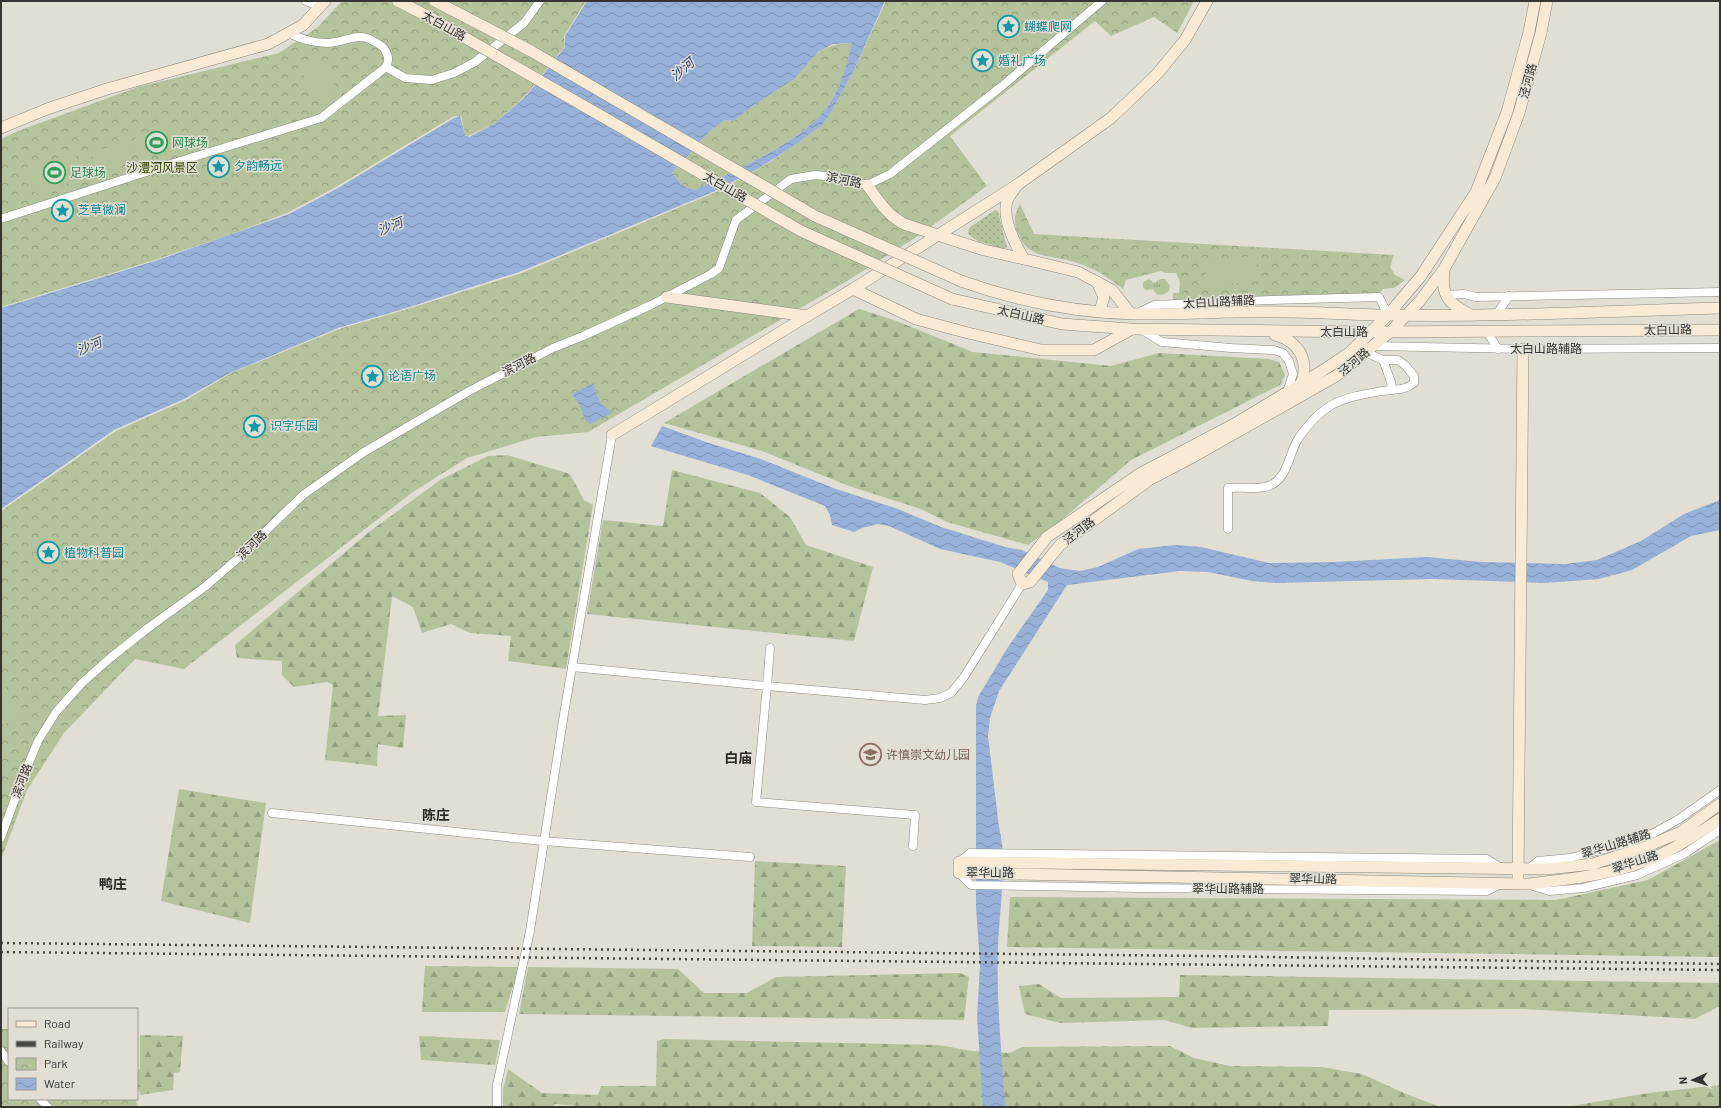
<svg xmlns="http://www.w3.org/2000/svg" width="1721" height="1108" font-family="Barlow,'Noto Sans SC',sans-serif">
  <defs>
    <pattern id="grass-tufts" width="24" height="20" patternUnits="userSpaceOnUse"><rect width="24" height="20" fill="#b5c39d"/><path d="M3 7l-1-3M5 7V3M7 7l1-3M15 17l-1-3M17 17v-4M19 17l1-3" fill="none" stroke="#949f81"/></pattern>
    <pattern id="forest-firs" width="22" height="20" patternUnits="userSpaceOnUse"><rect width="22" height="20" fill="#b5c39d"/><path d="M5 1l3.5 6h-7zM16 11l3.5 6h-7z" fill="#949f81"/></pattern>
    <pattern id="park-crowns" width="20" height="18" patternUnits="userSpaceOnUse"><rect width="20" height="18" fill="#b5c39d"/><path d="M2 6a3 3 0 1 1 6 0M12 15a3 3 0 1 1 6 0" fill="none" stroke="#949f81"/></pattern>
    <pattern id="garden-dots" width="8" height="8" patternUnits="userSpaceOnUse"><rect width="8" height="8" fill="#b5c39d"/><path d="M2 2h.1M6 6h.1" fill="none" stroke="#949f81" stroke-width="1.8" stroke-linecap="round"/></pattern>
    <pattern id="water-waves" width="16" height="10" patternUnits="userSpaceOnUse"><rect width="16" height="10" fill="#98b1d8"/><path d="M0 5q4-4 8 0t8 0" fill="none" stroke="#7d91b0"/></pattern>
  </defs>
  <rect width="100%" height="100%" fill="#e1ded4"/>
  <path fill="url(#grass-tufts)" d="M1149,279l5,4 6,-4h5l5,7 -1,5 -7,4 -6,-1 -3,-5 -7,1 -3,-3v-5z"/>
  <g fill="url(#forest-firs)">
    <path d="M859,309l35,11 79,32 138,14 48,-13 110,6 10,3 6,13 -5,10 -149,75 -67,58 -36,27 -81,-23 -26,-13 -72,-23 -87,-35 -98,-28z"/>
    <path d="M507,455l63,19 14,26 9,5 -27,164 -58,-8 3,-25 -41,-3 -19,-9 -29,9 -9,-26 -21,-11 -14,120 28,-1 -3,33 -25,-4 -1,22 -52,-6 8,-75 -6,-3 -33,5 -12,-12v-14l-45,-3 -2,-13 134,-113 71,-52 48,-24z"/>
    <path d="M672,470l88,23 30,24 16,28 67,22 -19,74 -267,-27 16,-94 60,6z"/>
    <path d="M179,789l87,14 -16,120 -89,-22z"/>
    <path d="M1720,840v117l-713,-10 3,-50 546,3 92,-20z"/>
    <path d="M755,861l91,5 -4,81 -90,-1z"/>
    <path d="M425,966l94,1 -14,45h-83z"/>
    <path d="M528,967l150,2 26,24h43l29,-16 184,-4 9,4 -5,43 -445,-6z"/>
    <path d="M1180,975l540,8v23l-25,13 -172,-10 -194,1 -1,16 -136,2 -28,-8 -104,3 -35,-9 -6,-28 20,-2 22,14 118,-1z"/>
    <path d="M140,1035l43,1 -3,36 -6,1 -1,17 -33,5 -1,-6 -2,-1v-18l3,-1z"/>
    <path d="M419,1036l81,4 -5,25 -74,-5z"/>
    <path d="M664,1039l274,6 35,6 37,2 12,-6 148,-1 24,12 36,8 92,1 40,7 42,19 36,14h-850l-35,-3 -4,3h-48v-17l5,-21 34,24 56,2 3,-9h55l1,-45z"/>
    <path d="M1720,1085v22h-155l84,-14z"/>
  </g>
  <g fill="url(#park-crowns)">
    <path d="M342,1h244l-22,35 1,10 -39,49 -32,29 -26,12 -3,-1 -4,-19h-7l-118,71 -49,26 -58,22 -71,24 -157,48v-168l17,-8 120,-44 141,-34 39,-26z"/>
    <path d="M886,1h308l-17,32 -23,-16 -43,19 -16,-15 -145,115 37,50 -69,50 -66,42 -264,154 -52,5 -69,21 -54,34 -229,177 -49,-10 -71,74 -37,57 -26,70v-349l115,-80 70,-31 45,-27 108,-44 62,-18 121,-38 192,-80 48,-26 36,-24 24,-18 10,-14 21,-39z"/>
    <path d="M853,43c-5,21 -11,41 -23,60 -23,37 -96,67 -135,87l-12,-4 -11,-13 38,-42 15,-11 9,1 76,-61c14,-14 24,-16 43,-17z"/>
    <path d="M1020,204l14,30 360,21 -4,12 5,8 10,5 -11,8 -11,1 -4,5 -206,8v-9h6l1,-11 -4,-9h-10l-5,-2 -35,9 -3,9c-14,-11 -29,-21 -46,-26 -23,-9 -49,-2 -59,-30 -5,-12 -4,-18 2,-29z"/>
    <path d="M1,1029h8v70h127l2,8h-137z"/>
  </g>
  <path fill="url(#garden-dots)" d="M995,210l3,1 9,36 -4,2 -25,-8 -10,-7 1,-6z"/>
  <g fill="#b5c39d">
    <path d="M318,60l19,30 -17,11 -19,-30z"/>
    <path d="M172,126l7,20 -39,13 -7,-20z"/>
    <path d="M126,142l6,19 -34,12 -7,-20z"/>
    <path d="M75,152l8,26 -47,16 -9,-27z"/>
    <path d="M1256,256l2,25 -51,5 -2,-26z"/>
    <path d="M5,684l14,34 -18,7v-40z"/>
  </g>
  <g fill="url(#water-waves)" fill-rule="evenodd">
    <path d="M587,1h298l-32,71 -21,39 -10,14 -24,18 -37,24 -48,25 -191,79 -122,39 -62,18 -108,45 -46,26 -70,31 -113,79v-201l157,-48 131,-46 49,-26 116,-70 6,-2 5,19 4,2 25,-13 33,-29 38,-48v-11zM852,43c-5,21 -10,41 -22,60 -23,37 -95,67 -135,87l-12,-4 -11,-13 38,-42 15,-11 9,1 20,-16 40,-26 24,-27 15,-8z"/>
    <path d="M594,383c3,16 5,22 19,29l-23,12 -4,-3 -7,-17 -7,-10z"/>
    <path d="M662,426l47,17 52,16 75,30 62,20 43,18 64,20 17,3 38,18 20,3 18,-4 40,-18 38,-4 25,2 68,16 65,-1 93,-5 55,5 83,2 32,-4 44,-19 43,-27 36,-14v30l-29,6 -59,34 -33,9 -54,4 -112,-4 -157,4 -24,-2 -44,-9 -28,-1 -113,14 -68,106 -9,27 -2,18 11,91c9,36 0,83 -1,121 -2,53 4,106 7,159h-22l-6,-90 3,-52 -4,-58v-201l2,-9 30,-50 40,-57v-8l-48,-20 -60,-13 -51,-23 -11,-2 -16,4 -8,4 -22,-7 -2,-10 -5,-9 -77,-31 -97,-29z"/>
  </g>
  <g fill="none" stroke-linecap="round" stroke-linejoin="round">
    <defs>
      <g id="street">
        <path d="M306,1l15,6"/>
        <path d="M386,67l19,11 27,2 22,-7 21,-11 49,-39 16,-22"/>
        <path d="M1,219l176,-57 144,-44 65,-51c3,-7 3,-10 -1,-17 -2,-4 -6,-6 -10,-8 -18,-12 -29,1 -48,1 -14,0 -25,-4 -39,-10"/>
        <path d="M1445,295l19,-1 12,3 244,-5"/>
        <path d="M1138,313l16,-8 117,-5 108,-3 9,18"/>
        <path d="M1496,315l13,-19"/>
        <path d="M1142,330l20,12 69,6 43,2 9,3 6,8 4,13 -6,18"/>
        <path d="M1487,332l11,17"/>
        <path d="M1373,346l150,3 197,-1"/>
        <path d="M1383,360l8,22 1,8"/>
        <path d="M1228,529v-41c12,-1 25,1 37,-1 23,-5 23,-32 33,-48 8,-12 19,-25 32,-33 15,-9 35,-12 52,-15 13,-2 22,0 32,-8v-7l-9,-11 -7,-5h-15l-18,-8"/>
        <path d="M770,648l-3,38 158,14 15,-2 11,-5 13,-16 58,-93"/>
        <path d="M572,667l195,19 -11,116 159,13 -2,31"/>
        <path d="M272,813l271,28 207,16"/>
        <path d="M1,837l22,-60 15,-36 18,-29 26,-29 27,-24 39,-31 58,-42 30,-26 67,-65 61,-43 107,-62 82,-42 30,-12 68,-31 60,-31 8,-6 17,-48 55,-41 24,-4 20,2 32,8 23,-11 51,-40 61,-48 100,-85"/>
        <path d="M959,862l11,-9c172,1 345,5 517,6l14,9"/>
        <path d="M1527,870l11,-9 32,-3 58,-15 26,-10 25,-14 41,-29"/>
        <path d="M959,873l12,12 168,3 348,3 14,-7"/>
        <path d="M1530,885l19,6 34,-3 54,-13 47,-21 36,-24"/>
        <path d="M1,1051l8,11"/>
        <path d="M40,1099l8,8"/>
        <path d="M497,1107v-22l33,-154 34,-217 48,-279"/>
      </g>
      <g id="secondary">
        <path d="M1535,1l-6,31 -22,80 -31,80 -55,84 -33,39 -39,38 -27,18 -84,51 -97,51 -94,64 -29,37 4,10 8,-2 30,-37 89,-65 42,-22 145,-82 54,-44 29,-30 25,-33 51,-91 24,-65 22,-80 6,-32"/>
        <path d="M1,128l46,-19 60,-20 161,-45 35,-19 22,-24"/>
        <path d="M867,185c11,15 20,30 37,39l80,26 40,9"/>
        <path d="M1444,270c-3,24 3,33 25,44"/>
        <path d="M961,281c56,20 117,32 177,33 50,0 99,-3 149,-2 33,0 67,3 100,3 111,2 222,-4 333,-7"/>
        <path d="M1097,282l7,15 -4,14"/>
        <path d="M853,289l63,30 52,14 73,17h53l36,-20"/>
        <path d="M667,297l140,19"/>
        <path d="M952,299l110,25 69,5 238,3 351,-2"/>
        <path d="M1130,313l-18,-23 -34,-18 -54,-13c-9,-15 -22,-40 -17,-58 2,-5 7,-11 10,-16l94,-67 46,-44 28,-34 22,-39"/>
        <path d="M1275,335c23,6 34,24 27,47"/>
        <path d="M612,435l195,-119 46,-27 164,-104"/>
        <path d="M1720,804l-39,28 -38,16 -50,16 -46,5 -588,-7v11l568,11c45,-5 93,-10 135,-30 20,-10 40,-23 58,-35"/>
        <path d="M1518,877l5,-528"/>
      </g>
    </defs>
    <use href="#street" stroke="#8c8a80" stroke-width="9"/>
    <use href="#secondary" stroke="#8c8a80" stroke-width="12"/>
    <use href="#street" stroke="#fff" stroke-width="8"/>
    <use href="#secondary" stroke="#f9ead5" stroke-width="11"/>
    <g stroke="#484742" stroke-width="2.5" stroke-dasharray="2 4" stroke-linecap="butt">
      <path d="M1,943l1204,13 515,8"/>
      <path d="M1,952l1719,18"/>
    </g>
    <defs>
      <g id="secondary-bridge">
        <path d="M398,1l33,17 370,213 151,68"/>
        <path d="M435,1l96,50 284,165 146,65"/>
      </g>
    </defs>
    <use href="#secondary-bridge" stroke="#8c8a80" stroke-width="12" stroke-linecap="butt"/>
    <use href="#secondary-bridge" stroke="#f9ead5" stroke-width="11"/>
  </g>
  <defs>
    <symbol id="sight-ring" viewBox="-11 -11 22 22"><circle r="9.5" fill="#e1ded4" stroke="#0f9aa8" stroke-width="1.5"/><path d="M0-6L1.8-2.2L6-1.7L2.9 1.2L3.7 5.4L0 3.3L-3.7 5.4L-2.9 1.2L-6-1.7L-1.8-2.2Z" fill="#0f9aa8"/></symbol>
    <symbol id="stadium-ring" viewBox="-11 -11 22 22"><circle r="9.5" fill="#e1ded4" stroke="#2e9e5b" stroke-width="1.5"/><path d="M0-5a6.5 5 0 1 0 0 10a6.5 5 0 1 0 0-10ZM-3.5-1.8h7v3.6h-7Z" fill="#2e9e5b"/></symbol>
    <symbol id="school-ring" viewBox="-11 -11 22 22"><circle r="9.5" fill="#e1ded4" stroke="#8d6e63" stroke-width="1.5"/><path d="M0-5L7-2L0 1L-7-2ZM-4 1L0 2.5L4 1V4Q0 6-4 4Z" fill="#8d6e63"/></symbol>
  </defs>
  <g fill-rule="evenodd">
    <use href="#sight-ring" x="996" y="14" width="25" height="25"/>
    <use href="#sight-ring" x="970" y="48" width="25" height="25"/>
    <use href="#stadium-ring" x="144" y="130" width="25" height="25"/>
    <use href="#sight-ring" x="206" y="154" width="25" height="25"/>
    <use href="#stadium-ring" x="42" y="160" width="25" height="25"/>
    <use href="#sight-ring" x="50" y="198" width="25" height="25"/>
    <use href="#sight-ring" x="360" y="364" width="25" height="25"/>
    <use href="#sight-ring" x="242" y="414" width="25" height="25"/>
    <use href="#sight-ring" x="36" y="540" width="25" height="25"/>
    <use href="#school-ring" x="858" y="742" width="25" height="25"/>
  </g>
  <g text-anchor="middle" stroke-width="3" stroke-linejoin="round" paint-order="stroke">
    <g font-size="12" fill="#363531" stroke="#e1ded4">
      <text transform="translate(444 26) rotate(29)" y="4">太白山路</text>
      <text transform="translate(1528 81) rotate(-75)" y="4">泾河路</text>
      <text transform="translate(844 180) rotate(12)" y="4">滨河路</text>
      <text transform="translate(725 187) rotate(30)" y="4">太白山路</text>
      <text transform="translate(1219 302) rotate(-3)" y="4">太白山路辅路</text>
      <text transform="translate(1021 315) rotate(13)" y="4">太白山路</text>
      <text transform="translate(1668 330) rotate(-1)" y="4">太白山路</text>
      <text x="1344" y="336">太白山路</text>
      <text x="1546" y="353">太白山路辅路</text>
      <text transform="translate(1354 362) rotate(-40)" y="4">泾河路</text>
      <text transform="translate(519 365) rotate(-27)" y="4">滨河路</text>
      <text transform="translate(1079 531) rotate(-37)" y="4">泾河路</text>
      <text transform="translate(252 545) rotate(-44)" y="4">滨河路</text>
      <text transform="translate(22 781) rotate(-69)" y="4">滨河路</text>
      <text transform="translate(1616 844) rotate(-17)" y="4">翠华山路辅路</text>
      <text transform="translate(1635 862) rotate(-18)" y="4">翠华山路</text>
      <text x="990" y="877">翠华山路</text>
      <text transform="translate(1313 879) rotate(1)" y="4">翠华山路</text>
      <text x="1228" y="893">翠华山路辅路</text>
    </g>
    <g font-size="12" fill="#0d838f" stroke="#e1ded4" text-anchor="start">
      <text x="1024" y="31">蝴蝶爬网</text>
      <text x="998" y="65">婚礼广场</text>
      <text x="234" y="170">夕韵畅远</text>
      <text x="78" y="214">芝草微澜</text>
      <text x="388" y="380">论语广场</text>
      <text x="270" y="430">识字乐园</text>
      <text x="64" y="557">植物科普园</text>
    </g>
    <g font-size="12" fill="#27864d" stroke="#e1ded4" text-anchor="start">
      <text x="172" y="147">网球场</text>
      <text x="70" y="177">足球场</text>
    </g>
    <g font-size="12" fill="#364800" stroke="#e1ded4">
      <text x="162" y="172">沙澧河风景区</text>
    </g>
    <g font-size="12" fill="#785e54" stroke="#e1ded4" text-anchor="start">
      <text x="886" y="759">许慎崇文幼儿园</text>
    </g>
    <g font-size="13" font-style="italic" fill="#244376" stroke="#e1ded4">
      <text transform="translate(682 69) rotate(-40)" y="5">沙河</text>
      <text transform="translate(390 226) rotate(-22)" y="5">沙河</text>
      <text transform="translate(89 346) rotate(-22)" y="5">沙河</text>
    </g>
    <g font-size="14" font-weight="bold" fill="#2c2a22" stroke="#e1ded4">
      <text x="738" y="763">白庙</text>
      <text x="436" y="820">陈庄</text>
      <text x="113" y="889">鸭庄</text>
    </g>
  </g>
  <rect width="1721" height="1108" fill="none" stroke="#363531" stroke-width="4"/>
  <rect x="8" y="1008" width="130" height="92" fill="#e1ded4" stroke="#9d9a93"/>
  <rect x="16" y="1021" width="20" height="6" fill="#f9ead5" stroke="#9d9a93"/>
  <text x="44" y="1028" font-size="12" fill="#363531">Road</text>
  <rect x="16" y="1041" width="20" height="6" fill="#484742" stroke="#9d9a93"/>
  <text x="44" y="1048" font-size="12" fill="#363531">Railway</text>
  <rect x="16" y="1058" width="20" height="12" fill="url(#park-crowns)" stroke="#9d9a93"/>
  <text x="44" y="1068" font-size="12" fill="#363531">Park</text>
  <rect x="16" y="1078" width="20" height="12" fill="url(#water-waves)" stroke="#9d9a93"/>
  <text x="44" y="1088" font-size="12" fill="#363531">Water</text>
  <g transform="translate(1693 1080) rotate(267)" stroke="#e1ded4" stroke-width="3" paint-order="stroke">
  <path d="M0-3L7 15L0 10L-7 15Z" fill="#363531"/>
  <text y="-6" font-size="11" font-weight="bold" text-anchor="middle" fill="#363531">N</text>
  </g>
</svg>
